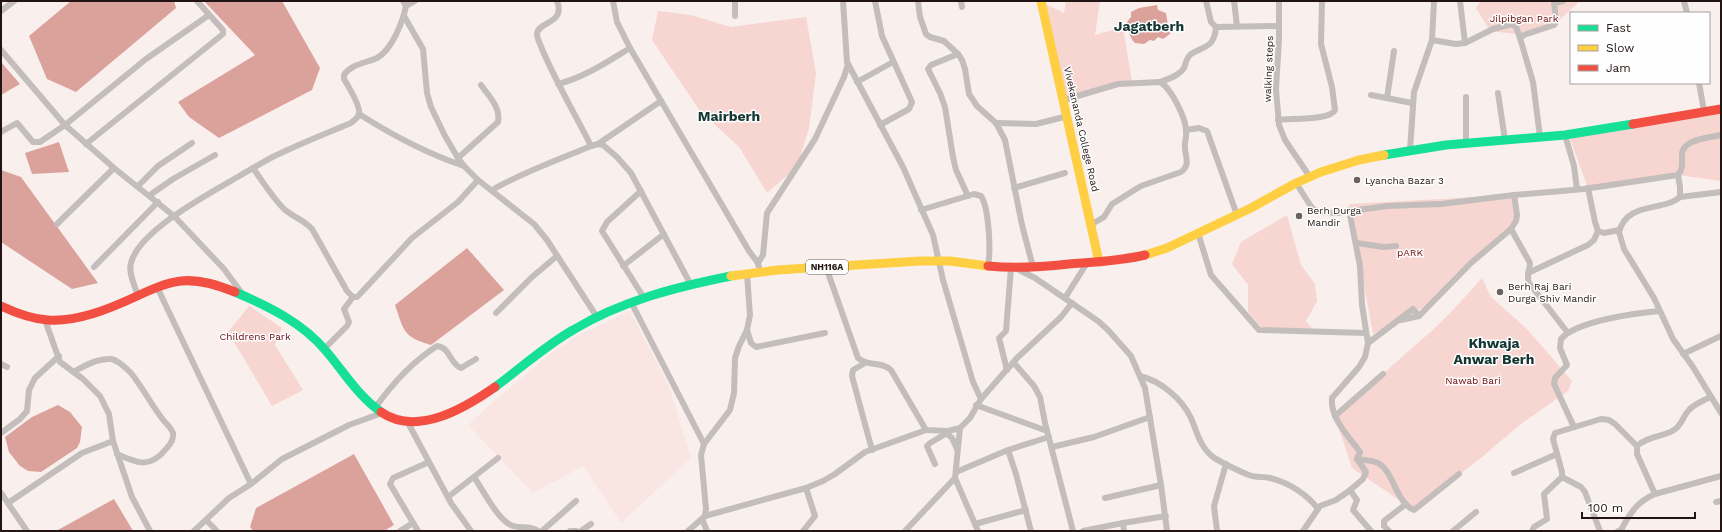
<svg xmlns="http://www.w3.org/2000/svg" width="1722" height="532" font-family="'Work Sans',sans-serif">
  <rect width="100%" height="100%" fill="#f9f0ee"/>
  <path fill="#f9e5e2" d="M630,311l39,75 22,72 -70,65 -38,-57 -50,27 -65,-68 23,-21 59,-50 31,-20z"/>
  <g fill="#f7d5d0">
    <path d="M1066,1h34l-5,34 28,-8 9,55 -67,16 -24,-96 23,11z"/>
    <path d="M1481,1h96l1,2 -24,22 -30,10 -34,-4 -14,-23z"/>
    <path d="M658,11l33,4 40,12 75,-10 10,56 -7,55 -12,39 -30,26 -28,-46 -39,-36 -48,-71z"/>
    <path d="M1721,110v71l-43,-6 -90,13 -19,-52z"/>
    <path d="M1514,195l2,26 -88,84 -55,29 -24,-130z"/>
    <path d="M1287,215l14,50 14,19 2,17 -11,20 6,7 -25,3 -26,-4 -13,-15v-27l-16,-21 9,-22z"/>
    <path d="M1482,278l9,19 36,32 45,52 -4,10 -47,33 -39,33 -68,53 -62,-42 -17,-52 101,-89 17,-17z"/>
    <path d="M249,306l33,22 -7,17 28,45 -31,16 -44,-74z"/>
  </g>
  <g fill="#dba29b">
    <path d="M71,1h103l2,7 -100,84 -29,-13 -18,-43z"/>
    <path d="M204,1h78l38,67 -8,22 -93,48 -30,-21 -11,-15 77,-47z"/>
    <path d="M1157,5l1,5 8,3 2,12 4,2 -2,7 -7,5 -5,-2 -4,4 -4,-1 -6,4 -9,-1c-6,-6 -7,-13 -8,-21l4,-5v-5l8,-4z"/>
    <path d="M1,62l19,22 -19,11z"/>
    <path d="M59,142l10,30 -37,2 -7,-21z"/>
    <path d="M1,170l20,7 77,106 -26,6 -71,-47z"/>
    <path d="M467,248l37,42 -73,55c-28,-8 -27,-14 -36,-40z"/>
    <path d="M58,405l12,7 12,15 -2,15 -3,6 -36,24 -13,-1 -8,-5 -11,-14 -4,-15 27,-20z"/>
    <path d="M354,454l40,71 -10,6h-131l-3,-4 6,-19z"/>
    <path d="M114,499l19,32h-77z"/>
  </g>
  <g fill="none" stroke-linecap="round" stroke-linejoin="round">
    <g stroke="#c3bdbc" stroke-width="6">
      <path d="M403,1l3,5 9,-5"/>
      <path d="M557,1c9,23 -19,20 -20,33 0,5 4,11 5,15 14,33 33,65 49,97"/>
      <path d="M613,1l4,21 13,26 119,203 9,12 2,9"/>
      <path d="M735,1v15"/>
      <path d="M843,1l4,61 56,105 30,68 10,45 30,102 8,17"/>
      <path d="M875,1l7,35 30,66 -3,7 -29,16"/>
      <path d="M918,1l2,16 6,17 4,3 14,4 14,13 4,6 3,9 4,25 8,12 19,17 9,17 17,85 11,42"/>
      <path d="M961,1l1,6"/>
      <path d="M1206,1l5,21 5,5 63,-1"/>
      <path d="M1234,1l3,25"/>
      <path d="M1279,1v38l-3,50 3,36 6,15 25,37"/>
      <path d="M1460,1l5,42"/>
      <path d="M1684,1l3,12"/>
      <path d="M1554,3l9,-2"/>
      <path d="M1,11l13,-10"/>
      <path d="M404,16l19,33 4,44 4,14 14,29 13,22 6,8 14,14 56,44 13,16 50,77"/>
      <path d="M1432,40l24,4 9,-1 28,-14 19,-5 4,3 4,11"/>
      <path d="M1,50l64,75 49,43 60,48 50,53 17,23"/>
      <path d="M958,54l-27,11 -3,4 12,24 5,14 8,50 3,13 12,26"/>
      <path d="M857,82l36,-20"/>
      <path d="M1160,82c8,-3 19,-6 24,-14 2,-5 2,-10 7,-14 15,-9 23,-6 25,-27"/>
      <path d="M1699,83l5,28"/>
      <path d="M558,84c27,-7 49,-22 72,-36"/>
      <path d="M1498,93l7,47"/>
      <path d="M1371,95l41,8"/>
      <path d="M1466,97v47"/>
      <path d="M1387,98l7,-47"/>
      <path d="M1064,100l54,-16 42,-2c11,6 26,36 26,49 1,6 -2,12 -1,18 1,10 5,16 -4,23l-40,14 -29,18 -8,13 -12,7"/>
      <path d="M359,114c33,21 69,40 105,52"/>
      <path d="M1278,120c12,-2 52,1 57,-10l-3,-23 -11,-43 1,-43"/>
      <path d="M996,123l40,1 32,-8"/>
      <path d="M1186,130l13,-2 8,3 30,84"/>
      <path d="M1,132l16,-9 16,19h7l25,-17 81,-66 63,-44"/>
      <path d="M1565,135l9,31 3,23"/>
      <path d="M1721,135c-13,3 -41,4 -39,22 0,7 1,12 -4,18l2,12v10c-17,15 -53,4 -61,35l5,17 30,49 19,41 20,28 28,46"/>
      <path d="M1540,137l-7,-55 -13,-44 4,-3 30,-10 2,-3 -2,-21"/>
      <path d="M86,144l137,-110v-4l-26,-29"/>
      <path d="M598,144l63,-43"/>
      <path d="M1410,150l4,-58 18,-52 2,-39"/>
      <path d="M458,158l40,-36c3,-14 -9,-26 -17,-37"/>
      <path d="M253,168c10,14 19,29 31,41 9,8 20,11 28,20l35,62 6,6h4l3,-3 52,-56 46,-36 20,-22"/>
      <path d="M1296,183l16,25 7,4 18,1 50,-7 54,-2 73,-9 70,-6 94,-14"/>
      <path d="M138,186l20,-20 34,-23"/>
      <path d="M1014,188l51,-15"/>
      <path d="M1588,188l7,34 3,9 6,2 15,-3"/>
      <path d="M492,190c31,-18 66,-30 99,-44l7,-2 5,1 14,12 14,16 60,112"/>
      <path d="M641,191l-34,31 -5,9 42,67"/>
      <path d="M150,195l23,-16 42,-24"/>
      <path d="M1680,197l41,-5"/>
      <path d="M921,210l53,-16 7,2c8,12 10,55 7,69"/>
      <path d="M57,224l57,-56"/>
      <path d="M1511,229l19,34c0,7 -4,12 -1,20l39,50"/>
      <path d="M1198,233l13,42 48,55 107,3"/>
      <path d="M1356,243l28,4 12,-1"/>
      <path d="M758,263l5,-8 4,-42 48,-74 29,-62 4,-13"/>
      <path d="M623,266l41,-32"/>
      <path d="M94,267l64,-65"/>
      <path d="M826,267l32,91c10,9 24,3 33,12l35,60 22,1 12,-3"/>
      <path d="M1019,270l16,8 63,43 10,9 23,26 14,32 16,97 6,46"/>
      <path d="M1528,273l60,-28 6,-5 4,-9"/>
      <path d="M157,287l94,197"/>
      <path d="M138,296c-3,-10 -10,-23 -7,-33 8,-33 81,-71 110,-88 13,-7 26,-16 40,-22 23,-11 46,-20 70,-30 3,-3 7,-5 8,-9 2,-8 -11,-28 -15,-35v-4c7,-11 22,-12 33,-17 15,-8 26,-37 29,-52"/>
      <path d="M1065,298l22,-35"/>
      <path d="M631,302l73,142 -3,11 5,54 -1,7 -17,15"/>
      <path d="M496,313l36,-36 25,-21"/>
      <path d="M45,320l15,42 23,17 17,17 9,18 4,27 19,56 18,34"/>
      <path d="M1401,320l18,-4"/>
      <path d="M747,330l4,13 5,4 69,-14"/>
      <path d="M1368,343l45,-34 6,7 52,-53 40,-34 5,-8 1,-6 -3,-20"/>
      <path d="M324,349l23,-23 2,-4 -5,-13 9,-12"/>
      <path d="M1683,354l38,-18"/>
      <path d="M865,363l-12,7 -1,6 20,74"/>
      <path d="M1014,363l20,23 6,11 5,26 28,108"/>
      <path d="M1,364l6,3"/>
      <path d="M1007,370l-8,-32 7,-7 5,-63"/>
      <path d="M73,372c12,-6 24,-14 38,-13 7,1 15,9 20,14 12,15 21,33 33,48 4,4 7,7 9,12 1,7 -3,12 -7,16 -16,20 -29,14 -49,5"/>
      <path d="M1140,376c21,5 42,23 51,42 6,14 9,29 22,39 7,5 28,15 36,18 7,3 14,1 21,3 19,5 37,16 48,31"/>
      <path d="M976,405l71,26"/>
      <path d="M375,408c17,-24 37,-46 62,-62 13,1 13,18 24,22l15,-9"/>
      <path d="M1335,416l48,-42"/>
      <path d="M407,421l44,82 20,28"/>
      <path d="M1574,427l-20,-43 1,-6 12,-13 -7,-17 1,-9c15,-18 75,-26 98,-28"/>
      <path d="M944,431l8,7 5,11"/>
      <path d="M1,433l19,-14 7,-8 2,-21 6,-12 24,-22"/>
      <path d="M704,444l26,-34 4,-17 1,-35 4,-12 8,-16 3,-15 -3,-41"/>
      <path d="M1052,447l42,-10 56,-20"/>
      <path d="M1008,450l8,24 15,57"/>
      <path d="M1357,459c6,1 15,1 21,4 16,9 18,40 36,47l45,-36"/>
      <path d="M935,464l-8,-18 3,-3 17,-10"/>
      <path d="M956,472l52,-22 41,-13"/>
      <path d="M1514,473l43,-19"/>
      <path d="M474,477c9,13 24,44 39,49 9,3 17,-1 25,5"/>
      <path d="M1562,477l19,10 4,5 15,39"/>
      <path d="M955,478l23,53"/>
      <path d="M1350,490l7,10 -4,10 18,21"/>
      <path d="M1,493l26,38"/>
      <path d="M1655,494l-18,-40v-8c10,-10 26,-9 37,-16 8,-5 9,-14 15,-20 5,-6 14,-9 21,-13"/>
      <path d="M448,497l50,-39"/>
      <path d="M1105,498l56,-13"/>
      <path d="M1716,502l5,-1"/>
      <path d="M8,503l74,-50 31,-12"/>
      <path d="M705,516l101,-28 17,-7 12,-7 30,-22 61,-22"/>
      <path d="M702,519l5,12"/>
      <path d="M206,520l11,11"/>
      <path d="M1123,523l1,8"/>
      <path d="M975,524l51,-14"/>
      <path d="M194,531l35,-33 22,-14 31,-25 67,-34 33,-12"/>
      <path d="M400,531l13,-8"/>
      <path d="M418,531l-28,-47 3,-6 36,-16"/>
      <path d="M542,531l34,-30"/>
      <path d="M570,531h6"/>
      <path d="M581,531l10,-7"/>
      <path d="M803,531l12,-15 -9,-28"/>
      <path d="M905,531l50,-53 5,-50 10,-10 11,-19 36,-41 44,-41 11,-14"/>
      <path d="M1083,531l40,-8 43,-7"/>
      <path d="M1217,531l-3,-25 12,-42"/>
      <path d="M1303,531l17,-25 16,-6 13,-9 14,-12 3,-7 -9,-13 3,-7c-11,-15 -30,-34 -28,-54l27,-31 6,-10 3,-14 -6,-38 -2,-39 -11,-56"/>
      <path d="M1389,531l-5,-5v-5l22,-17"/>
      <path d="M1453,531l23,-19"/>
      <path d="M1532,531l2,-4 13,-8 -3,-25 18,-17v-5l-9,-33 2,-6 46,-14 8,1 6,4 22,22"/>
      <path d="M1618,531l3,-1c9,-17 17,-29 34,-36l66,-18"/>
    </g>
    <g stroke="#16e098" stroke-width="9">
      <path d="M1384,155l62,-10 119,-10 68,-11"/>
      <path d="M235,292c33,14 68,31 91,59 18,21 32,45 55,61"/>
      <path d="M495,387c26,-19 50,-41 78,-57 48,-29 103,-43 158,-54"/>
    </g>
    <g stroke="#ffcf43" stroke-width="9">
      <path d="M1041,1l58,261"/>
      <path d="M1145,255l22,-7 84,-40 45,-25 25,-11 38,-12 25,-5"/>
      <path d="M731,276l46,-6 143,-9h30l38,5"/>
    </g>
    <g stroke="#f24e42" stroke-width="9">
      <path d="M1633,124l88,-15"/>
      <path d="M988,266c27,3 54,1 81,-2 25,-2 51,-3 76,-9"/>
      <path d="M1,306c15,7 30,13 47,14 29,2 61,-11 87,-23 15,-7 30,-14 46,-16 19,-2 37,4 54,11"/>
      <path d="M381,412c36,25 84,-4 114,-25"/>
    </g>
  </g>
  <g fill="#6d615f" stroke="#fefefe" stroke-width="1.5">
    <circle cx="1357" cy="180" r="4"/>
    <circle cx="1299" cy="216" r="4"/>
    <circle cx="1500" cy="292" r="4"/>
  </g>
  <g text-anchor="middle" stroke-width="3" stroke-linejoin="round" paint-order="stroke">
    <rect fill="#fefefe" stroke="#645a59" stroke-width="1" x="806" y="260" width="42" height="14" rx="3"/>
    <g font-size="9" font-weight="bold" fill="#221412">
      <text x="827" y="270">NH116A</text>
    </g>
    <g font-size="10" fill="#690809" stroke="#fefefe">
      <text x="1524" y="22">Jilpibgan Park</text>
      <text x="1410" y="256">pARK</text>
      <text x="255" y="340">Childrens Park</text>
      <text x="1473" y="384">Nawab Bari</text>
    </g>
    <g font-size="10" fill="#221412" stroke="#fefefe">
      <text transform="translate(1268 69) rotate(-88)" y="4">walking steps</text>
      <text transform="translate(1082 129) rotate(77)" y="4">Vivekananda College Road</text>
    </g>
    <g font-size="10" fill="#221412" stroke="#fefefe" text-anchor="start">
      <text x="1365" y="184">Lyancha Bazar 3</text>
      <text x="1307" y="214">Berh Durga<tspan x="1307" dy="12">Mandir</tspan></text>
      <text x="1508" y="290">Berh Raj Bari<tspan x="1508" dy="12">Durga Shiv Mandir</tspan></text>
    </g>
    <g font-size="14" font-weight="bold" fill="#143633" stroke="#fefefe">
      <text x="1149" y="31">Jagatberh</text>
      <text x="729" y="121">Mairberh</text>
      <text x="1494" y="348">Khwaja<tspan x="1494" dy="16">Anwar Berh</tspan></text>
    </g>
  </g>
  <rect width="1722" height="532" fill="none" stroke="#221412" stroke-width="4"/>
  <rect x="1570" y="12" width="140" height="72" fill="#fefefe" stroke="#a6a0a0"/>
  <rect x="1578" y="25" width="20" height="6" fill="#16e098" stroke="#a6a0a0"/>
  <text x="1606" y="32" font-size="12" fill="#221412">Fast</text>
  <rect x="1578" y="45" width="20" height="6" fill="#ffcf43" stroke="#a6a0a0"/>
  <text x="1606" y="52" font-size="12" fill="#221412">Slow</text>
  <rect x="1578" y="65" width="20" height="6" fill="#f24e42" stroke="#a6a0a0"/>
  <text x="1606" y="72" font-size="12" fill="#221412">Jam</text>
  <path d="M1582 512v6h113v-6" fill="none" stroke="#221412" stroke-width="2"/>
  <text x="1588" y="512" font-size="12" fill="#221412" stroke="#fefefe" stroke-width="3" paint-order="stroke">100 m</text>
</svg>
